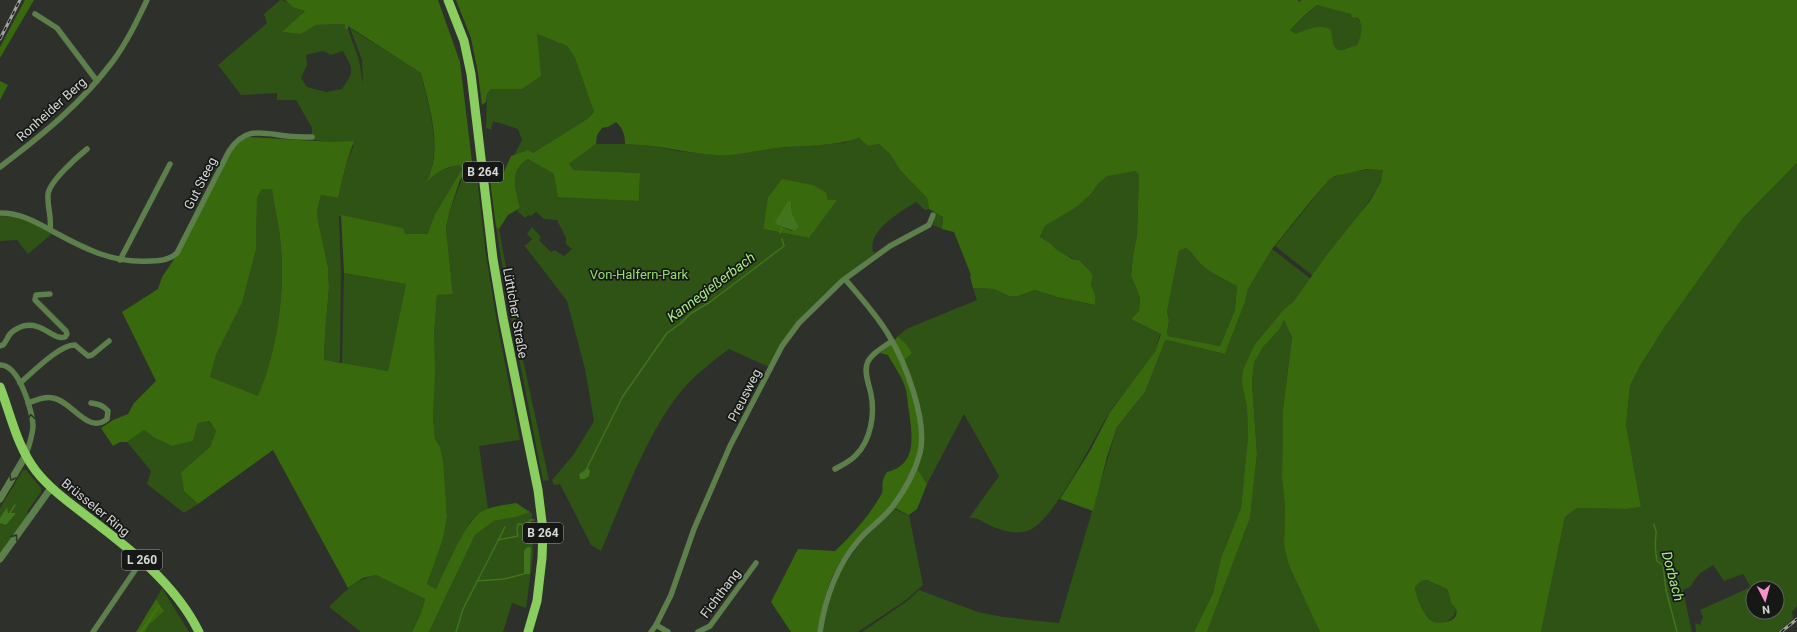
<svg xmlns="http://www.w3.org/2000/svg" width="1797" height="632" font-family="Roboto,sans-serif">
  <rect width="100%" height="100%" fill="#2d302b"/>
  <g fill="#2e5314" fill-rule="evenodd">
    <path d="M280,0c5,0 18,8 25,11l-22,21 18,2 15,-9 29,-1v5h3l11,31 4,24 -1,-24 -12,-32 71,45c7,31 22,77 6,107 11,-8 19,-13 33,-15l2,4 -27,45 -6,20h-25l-2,-6 -63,-12 2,56 -1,90 -16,-1 1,-27 4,-46 -1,-21 -10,-46 -1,-10 4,-16 17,3 8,-34 8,-19 -42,-5v-12l-16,-28h-19v-7l-36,2 -23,-30 49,-42 -3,-9zM323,51l8,4 12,-4c10,19 12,19 -1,38l-16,3 -19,-5 -6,-9 6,-13 -1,-10z"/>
    <path d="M1317,5c15,4 35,5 45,18l-1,14 -4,8 -15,5 -6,-1 -3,-6 -35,-10 -3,1 -5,-4z"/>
    <path d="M537,34l30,12 8,12 19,54 -7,7 -54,34 -8,-2 -11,4 8,-15 -4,-11 -25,-8 -2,9 -5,-2 1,-34 4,-5 31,-1z"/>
    <path d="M859,138l9,8 11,-2 11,10 10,16 27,28 2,11 -4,1 -9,-8c-15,10 -49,28 -43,50h3c-45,35 -81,63 -107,115l-40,-18c-16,12 -33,25 -46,40 -36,43 -60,111 -82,162l-10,-6 -31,-61 -6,1 -2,-5 22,-26 20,-33 -9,-52 -18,-68 -43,-56h2l6,-6 -5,-5 5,-7 9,10 -2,3 12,12 4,-2 9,6 8,-7 -6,-5v-6l-9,-18 -13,-1 -8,-7 -5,4 -2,-1 -4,3 -8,-7 3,-3c-4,-18 -12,-38 8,-49l26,15 85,27 1,-28 -66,-3 -5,-6 27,-20h45l37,7 40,4 60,-7 66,-5zM782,179l46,21h8l-27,38 -46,-9 5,-32z"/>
    <path d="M1797,163v443l-5,6 1,7 -15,13h-82l-1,-9 5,2 3,-8 -3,-7 51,-23 -8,-13 -19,7 -11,-16 -14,9 -9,13 -7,3 9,42h-151l24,-115 12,-9 49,1 15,-2 -15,-82 4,-39 10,-20 24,-38 78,-109zM1753,588h24v24h-24z"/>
    <path d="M1379,168l4,2c1,21 -56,85 -70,106l-38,-30 54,-66 13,-7z"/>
    <path d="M476,169l10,86 10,62 24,123 -41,6 9,63 -11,6 -7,7 -34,67 -9,-5 16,-45 4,-22 -7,-70 -5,-8 -2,-22 1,-81 3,-41 16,-2 -7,-65 3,-15 15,-39 6,-4z"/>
    <path d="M1135,171l4,4 -2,60 -4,21 -2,20 9,21 -1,14 -8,8 30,15c-4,6 -3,12 -6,18 -6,16 -32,41 -44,58 -17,26 -56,112 -84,121 -13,4 -27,-1 -38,-6 -7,-3 -12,-8 -20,-7l30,-42 -35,-62 -37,70 -11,-17 6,-15 -18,-92 1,-17 -7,-7 8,-7 71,-29 -4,-12 21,1 15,7h9l17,-6 22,7 37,8 1,-10 -4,-11 2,-8 -3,-5 -11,-11c-15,-2 -26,-15 -39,-22l5,-12 33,-20 14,-13 6,-9 9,-9z"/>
    <path d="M262,189h10c2,16 6,32 8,48 6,51 -2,113 -22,160l-48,-20 6,-22 26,-52 14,-53 1,-52z"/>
    <path d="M935,212l8,5 -1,12 -9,-4z"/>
    <path d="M0,216l20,1 33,16 -25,21 -11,-14 -17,1z"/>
    <path d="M496,227l3,2 22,121 28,130 -6,1 -33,-169z"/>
    <path d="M1186,248c6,4 8,9 13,14 10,11 25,17 38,24l-2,24 -15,36 -52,-10 -1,-3 2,-13 -2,-8 12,-61z"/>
    <path d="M1272,249l39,30 -17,22 -10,8 -29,35 -13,40 5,24 1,28 -7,72 -20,50 -8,35 -19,39h-332l45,-31 12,-11 59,22 25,5 56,6 58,-196 28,-35 20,-51 2,-1 58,14 20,-52 3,-13z"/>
    <path d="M344,273l62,11 -18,87 -46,-7z"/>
    <path d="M1284,320l8,16 -9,73 -1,70 3,27 -1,40 36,86h-113l43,-114 7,-64 -5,-71 2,-20 9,-16 16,-17z"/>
    <path d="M208,421l8,10 -6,16 -29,25 3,19 14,13 -14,9 -37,-29 4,-13 -24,-29 17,-12 11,8 17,8 21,-5 5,-18z"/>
    <path d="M23,470h3l15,18v4l-14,20v4l-27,39v-47z"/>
    <path d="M894,509l15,6 14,70 -17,15 -48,32h-36l4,-24 11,-32 23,-33z"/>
    <path d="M530,512l2,1 1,43 -7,52 -14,-5 -9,29h-74l46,-97 19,-14 22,-4zM531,548l-1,25h-6v-2z"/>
    <path d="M376,575l49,24 -4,14 -9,19h-51l-32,-25c15,-15 26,-27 47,-32z"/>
    <path d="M1427,580l20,9 6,15 3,5c-1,12 -17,20 -26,10 -8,-7 -14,-21 -15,-32l6,-6z"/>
    <path d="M162,588l27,44h-44l4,-7 14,-14 -7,-12z"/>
  </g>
  <g fill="#386a0d" fill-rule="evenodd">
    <path d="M25,0h9l-34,58v-11z"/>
    <path d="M285,0h153l22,62 13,108 -7,2 -6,8 -11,33 -3,15 7,66 -16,1 -3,41 1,35 -2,46 2,22 5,8 3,15 4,55 -4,22 -16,45 9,5c10,-19 28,-66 45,-77 10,-6 23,-7 35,-9l14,9 -14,5 -22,4 -19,14 -46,97h-17l9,-19 4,-14 -49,-24 -13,3 -15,10 -75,-138 -75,54 -14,-13 -3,-19 29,-25 6,-16 -7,-10 -11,2 -5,18 -21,5 -17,-8 -11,-8 -17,12h-7l-7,4 -12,-18 12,-8 15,-6 6,-11 22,-22 -34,-69 36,-23 4,-12 13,-19 56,-106 11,-12 7,-3 84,5 21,-1 -8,23 -8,34 -17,-3 -4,16 1,10 10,46 1,21 -4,46 -1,26 64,11 18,-87 -62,-11 -3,-58 62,13 2,6h23l7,-20 27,-45 -2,-4c-15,2 -23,7 -34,17 18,-31 3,-77 -5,-109l-73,-47v3h-3v-5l-29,1 -15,9 -19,-2 23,-21 -12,-4zM262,189h10c2,16 6,32 8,48 6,51 -2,113 -22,159l-48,-19 6,-22 26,-52 14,-53 1,-52z"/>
    <path d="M456,0h842l1,2 2,-2h496v163l-55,56 -78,109 -24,38 -10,20 -4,39 15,82 -15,2 -49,-1 -12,9 -24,115h-221l-31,-67 -5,-19 1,-40 -3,-27 1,-70 9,-72 -8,-17 -5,10 -16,17 -9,16 -2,20 5,71 -7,64 -43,114h-13l19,-39 8,-35 20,-50 7,-72 -1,-28 -5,-24 1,-14 12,-26 29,-35 10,-8 32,-45 44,-55 11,-20 2,-11 -16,-1 -32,7 -6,4 -19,22 -38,47 -24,40 -3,13 -20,52 -58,-14 -2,1 -20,51 -28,35 -10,30 -14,54 -33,-12 30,-48 20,-39 45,-60 6,-18 -30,-15 8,-8 1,-14 -9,-21 2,-20 4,-21 2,-60 -4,-4 -28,5 -9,8 -6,9 -14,13 -33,20 -5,11 11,7 5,5 16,10 7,1 11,11 3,5 -2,8 4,11v10l-38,-8 -22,-7 -17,6h-9l-15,-7 -21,-1 -3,-12 1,-1 -17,-43 -12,-3 1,-12 -14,-8 -2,-11 -27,-28 -10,-16 -11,-10 -11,2 -9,-8c-27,9 -55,7 -82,10 -19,2 -43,9 -61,7 -31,-2 -61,-11 -91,-11 0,-9 -2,-16 -9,-22l-8,5 -6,1 -5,7 -1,9 -27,20 5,6 66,3 -1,28 -81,-4 -4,-23 -26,-15c-20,11 -12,32 -8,49l-12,7 -9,14 -3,-2 -8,-63 8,3 6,9 9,-20 17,-6 5,3 54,-34 7,-7 -19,-54 -8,-12 -30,-12 4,42 -19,13h-31l-4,5 -1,8 -4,3 -4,-32 -7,-35zM1317,5l34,9 1,3 6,1c6,7 3,19 -1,27l-15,5 -6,-1 -3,-6 -2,-13c-12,-8 -25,1 -36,4l-5,-4 14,-14zM1186,248c6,4 8,9 13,14 10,11 25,17 38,24l-2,24 -15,36 -52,-10 -1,-3 2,-13 -2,-8 12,-61zM1427,580l20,9c2,5 3,10 5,15 1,1 3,3 4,5 4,12 -14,16 -22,13 -10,-4 -18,-25 -19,-35l6,-6z"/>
    <path d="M0,81l8,4 -8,15z"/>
    <path d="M782,179l31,6 13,8 2,7h9l-28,38 -46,-9 5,-32zM791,201l1,12 7,14 -7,4 -15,-6 10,-22z"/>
    <path d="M898,336l7,7 7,10 -8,7 19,70 -7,37 11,17 -10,25 -8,6 -18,-9c-21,21 -45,42 -58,69 -8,18 -12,38 -15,57h-27l-20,-30 27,-53 37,2c17,-16 34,-35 46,-56 4,-6 -2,-12 6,-23 31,-7 25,-37 22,-61 -2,-8 -1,-18 -5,-27 -4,-10 -11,-20 -16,-29l-8,-2 12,-9z"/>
    <path d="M156,599l8,12 -15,14 -4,7h-9z"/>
  </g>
  <g fill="#41741c">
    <path d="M788,201h3l1,12 7,14 -5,4 -17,-6 -2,-3z"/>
    <path d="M588,468l2,3 -1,5 -4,3h-5l-1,-5z"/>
    <path d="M7,507l1,6h8l-10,12 -6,-2v-5z"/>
    <path d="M530,547l1,1 -1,26h-6v-23l2,-3z"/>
  </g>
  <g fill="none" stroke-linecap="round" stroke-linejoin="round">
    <g stroke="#41741c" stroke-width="1.5">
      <path d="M780,233l2,-6"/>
      <path d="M586,470l37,-74 44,-63 13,-9 10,-10 20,-12 74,-56 -2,-7"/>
      <path d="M9,514l6,-9"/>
      <path d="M1654,524c0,4 3,6 2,10 -1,9 -1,18 1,27l6,4 3,25 11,42"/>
      <path d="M498,540l20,-4 -1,-6 1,-6 10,1 2,-5h4"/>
      <path d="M477,581l27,-2 20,-5"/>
      <path d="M141,632l18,-26"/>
      <path d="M456,632l7,-23 42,-82"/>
    </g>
    <g stroke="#5d7f4b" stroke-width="5.5">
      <path d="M35,14l22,14 40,53"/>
      <path d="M0,167c41,-31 82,-64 113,-106 14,-19 24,-40 34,-61"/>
      <path d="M0,213c21,0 36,9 54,19 31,17 61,32 97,29 9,0 19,-1 26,-8l52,-102c17,-25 32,-18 58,-15 8,1 17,1 25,1"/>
      <path d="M50,229c2,-11 -3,-23 -2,-35 2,-13 29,-37 39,-45"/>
      <path d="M120,260l50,-96"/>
      <path d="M0,346l3,-1c3,-3 4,-7 7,-11 3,-4 8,-6 13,-8 20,-5 30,15 42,11l2,-3 -1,-3 -31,-31 1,-5 14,-1"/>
      <path d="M0,365c19,-1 33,47 33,62 -1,10 -4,19 -7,28"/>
      <path d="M20,383c12,-10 40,-39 55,-38l13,11 4,-1 17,-14"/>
      <path d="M28,403c8,-3 17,-7 25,-5 19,3 35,37 54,21l1,-8c-5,-6 -10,-7 -17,-8"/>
      <path d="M835,469c7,-4 16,-8 21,-14 15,-15 19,-41 15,-61 -2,-9 -7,-21 -4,-30 3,-10 17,-17 25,-23"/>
      <path d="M656,625l12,7"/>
      <path d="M93,632l49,-72"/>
      <path d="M651,632l5,-7 15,-30 23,-66 36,-83 52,-100 17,-23 43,-42 48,-35 39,-21 4,-10"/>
      <path d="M698,632l12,-6 46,-63"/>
      <path d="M820,632c5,-33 16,-65 38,-91 11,-13 25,-22 35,-35 12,-16 22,-34 27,-53 8,-32 -15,-92 -32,-119 -12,-20 -28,-37 -43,-55"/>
    </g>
    <g stroke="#5d7f4b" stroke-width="7">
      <path d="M0,499l26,-44"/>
      <path d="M0,559l51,-71"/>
    </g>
    <g stroke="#89ce5e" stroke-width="9">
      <path d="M448,0l16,41 7,33 22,185 10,59 35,172 5,40 -1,28 -5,43 -9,31"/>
      <path d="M0,387c11,28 17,60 36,84 14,18 34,32 52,46 42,32 87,66 111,115"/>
    </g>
    <defs>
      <g id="rail">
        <path d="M0,39l20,-39"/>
        <path d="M1781,632l16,-13"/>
      </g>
    </defs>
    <use href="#rail" stroke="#a2a4a1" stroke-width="3"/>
    <use href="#rail" stroke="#161815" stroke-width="1.5" stroke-dasharray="4.5" stroke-linecap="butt"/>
  </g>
  <defs><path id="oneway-chevron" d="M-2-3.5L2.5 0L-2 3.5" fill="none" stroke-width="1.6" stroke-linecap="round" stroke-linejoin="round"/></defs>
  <g stroke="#2b3725">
    <use href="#oneway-chevron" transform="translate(31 417) rotate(-98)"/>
    <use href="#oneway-chevron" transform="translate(12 478) rotate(119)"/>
    <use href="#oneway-chevron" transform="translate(15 537) rotate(-55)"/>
  </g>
  <g text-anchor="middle" stroke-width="3.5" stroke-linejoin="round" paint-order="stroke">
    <g fill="#161815" stroke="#9c9e9b" stroke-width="1">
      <rect x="463" y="162" width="40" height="20" rx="3"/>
      <rect x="523" y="523" width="40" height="20" rx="3"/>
      <rect x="122" y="550" width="40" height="20" rx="3"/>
    </g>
    <g font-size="12" font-weight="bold" fill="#d5d7d4">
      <text x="483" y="176">B 264</text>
      <text x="543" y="537">B 264</text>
      <text x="142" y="564">L 260</text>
    </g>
    <g font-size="13" fill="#d5d7d4" stroke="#161815">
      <text transform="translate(51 109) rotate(-42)" y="5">Ronheider Berg</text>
      <text transform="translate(200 183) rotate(-63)" y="5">Gut Steeg</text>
      <text transform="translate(516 313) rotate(80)" y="5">Lütticher Straße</text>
      <text transform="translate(744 395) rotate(-63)" y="5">Preusweg</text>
      <text transform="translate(96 507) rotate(39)" y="5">Brüsseler Ring</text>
      <text transform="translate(720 593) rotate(-53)" y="5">Fichthang</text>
    </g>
    <g font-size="13" fill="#97dc6d" stroke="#161815">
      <text x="639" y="279">Von-Halfern-Park</text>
    </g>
    <g font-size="14" font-style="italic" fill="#a8ee7f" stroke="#161815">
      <text transform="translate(711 287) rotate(-37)" y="5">Kannegießerbach</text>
      <text transform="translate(1673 576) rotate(75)" y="5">Dorbach</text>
    </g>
  </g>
  <g transform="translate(1765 600) rotate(174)"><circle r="19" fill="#161815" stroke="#626461"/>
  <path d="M0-3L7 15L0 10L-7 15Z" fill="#f890cc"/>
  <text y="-6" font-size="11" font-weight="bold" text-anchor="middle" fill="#d5d7d4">N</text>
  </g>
</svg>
